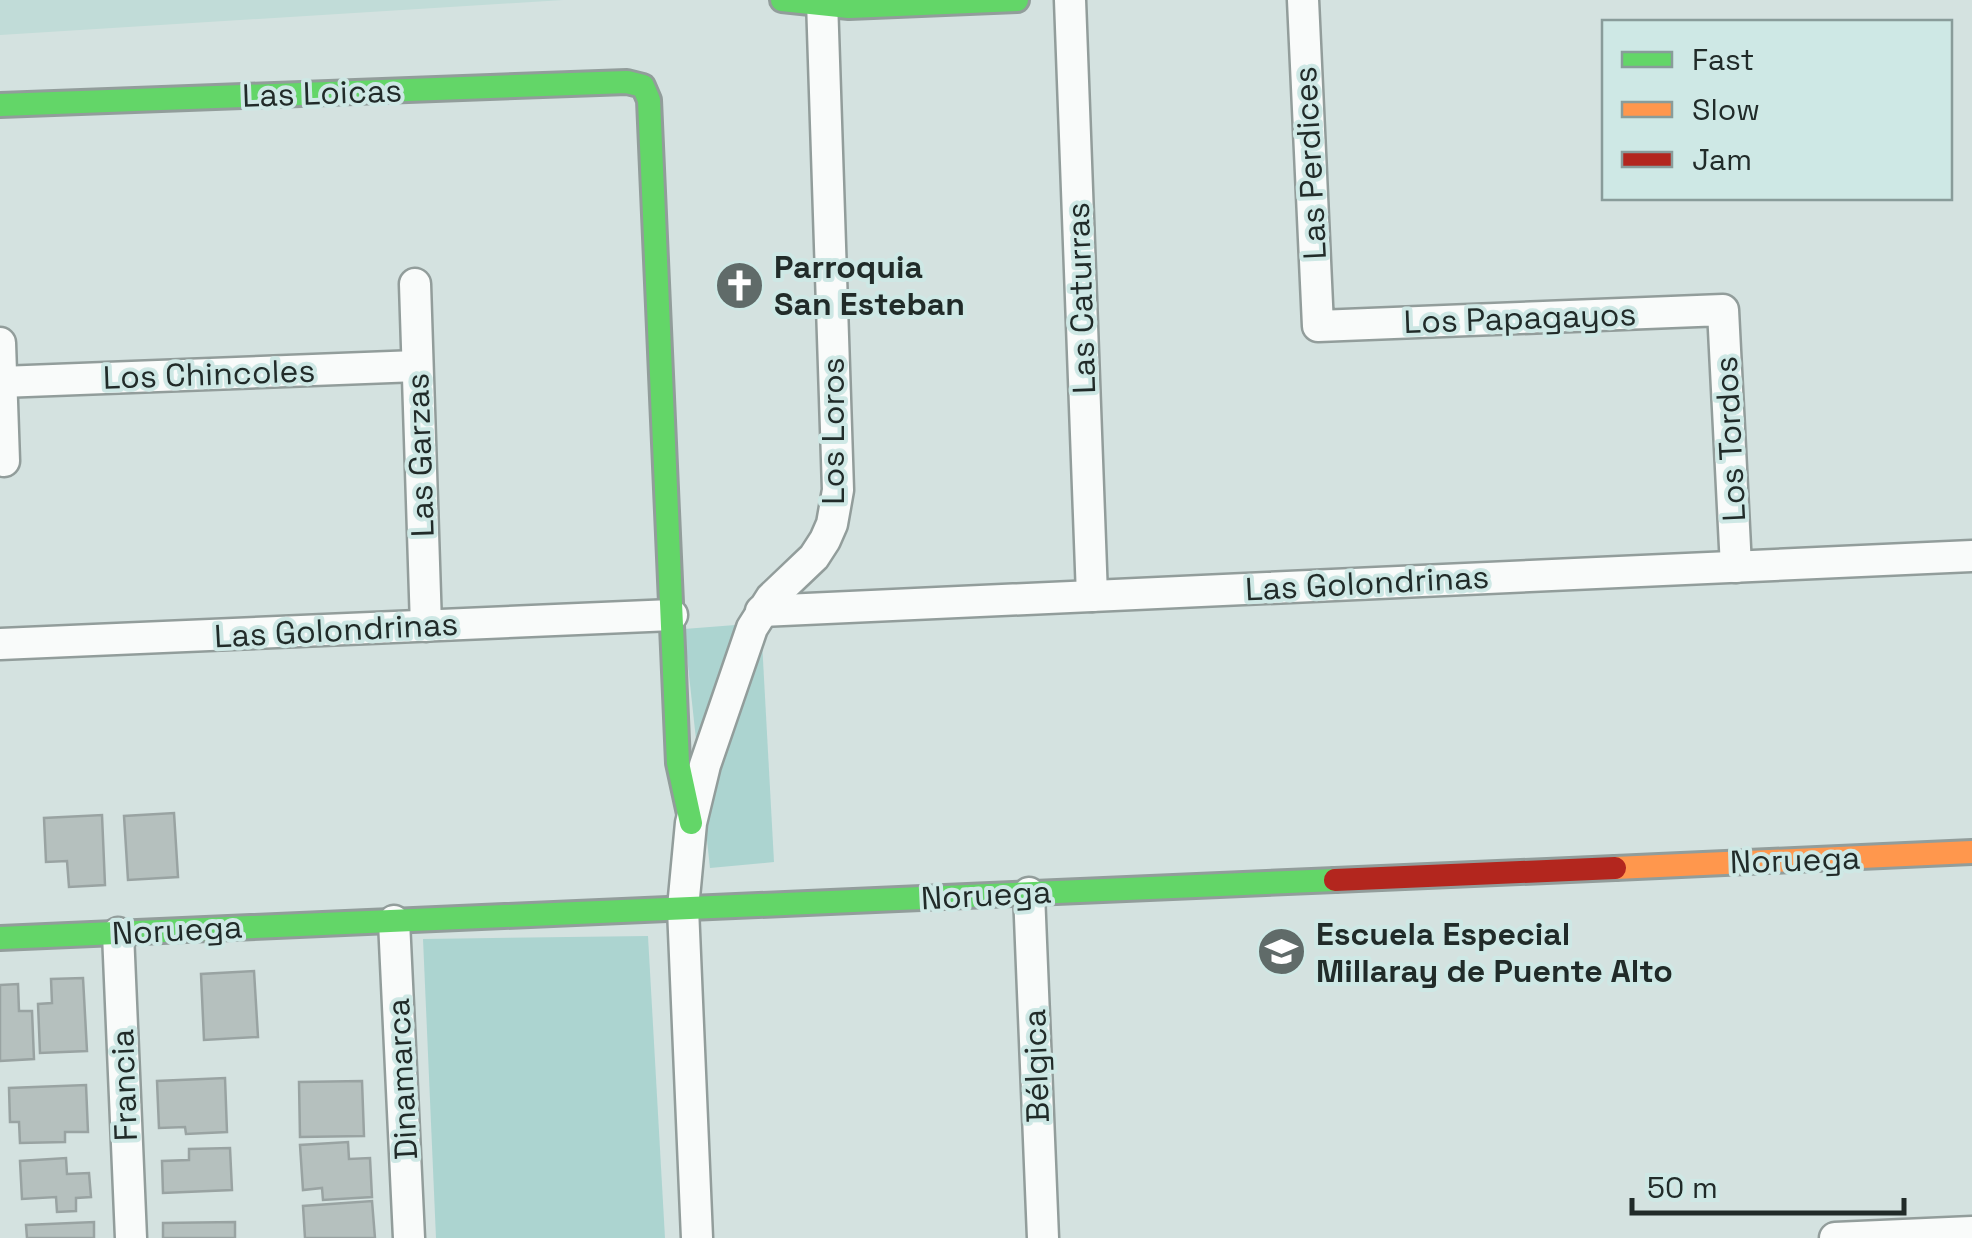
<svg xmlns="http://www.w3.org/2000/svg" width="1972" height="1238" font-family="'Space Grotesk',sans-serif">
  <rect width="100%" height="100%" fill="#d4e2e0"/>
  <path fill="#c1dcd8" d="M0,0h563l-563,35z"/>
  <g fill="#acd4d0">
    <path d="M761,623l13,239 -64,6 -26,-239z"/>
    <path d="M648,936l17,302h-229l-13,-299z"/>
  </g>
  <g fill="#b5c0be" stroke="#99a3a2" stroke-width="2.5">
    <path d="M174,813l4,64 -50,3 -4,-64z"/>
    <path d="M102,815l3,70 -36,2 -2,-26 -21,1 -2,-44z"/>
    <path d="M254,971l4,66 -54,3 -3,-66z"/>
    <path d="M83,978l4,73 -47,2 -2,-49 14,-1 -1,-24z"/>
    <path d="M18,984l1,27h13l2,48 -34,2v-76z"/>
    <path d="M225,1078l2,54 -41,2 -1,-7 -26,1 -2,-47z"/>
    <path d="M362,1081l2,55 -64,1 -1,-55z"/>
    <path d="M86,1085l2,47h-23v10l-45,1 -1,-21h-9l-1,-34z"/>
    <path d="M348,1142l1,17 21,-1 2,39 -49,3 -1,-12 -19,2 -3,-45z"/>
    <path d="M230,1148l2,42 -69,3 -1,-32 27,-1v-11z"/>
    <path d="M66,1158l1,16 22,-1 2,24 -15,1v13l-19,1 -1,-15 -34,2 -2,-38z"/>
    <path d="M372,1201l3,37h-70l-2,-32z"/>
    <path d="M94,1222v16h-67l-1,-13z"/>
    <path d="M235,1222v16h-72v-15z"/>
  </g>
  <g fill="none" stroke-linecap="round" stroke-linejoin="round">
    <defs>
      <g id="street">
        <path d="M1070,0l22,596"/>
        <path d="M1303,0l15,326 405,-16 13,257"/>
        <path d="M415,284l11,342"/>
        <path d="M0,343l4,118"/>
        <path d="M1,382l416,-16"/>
        <path d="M761,611l1211,-55"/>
        <path d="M0,644l672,-29"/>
        <path d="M1029,893l14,345"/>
        <path d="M394,921l15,317"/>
        <path d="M118,933l13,305"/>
        <path d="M697,1238l-14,-330 8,-85 14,-58 47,-137 19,-30 43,-41 11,-17 7,-16 6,-34 -16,-490"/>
        <path d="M1835,1238l137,-6"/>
      </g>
      <g id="fast">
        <path d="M782,0l67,7 168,-7"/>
        <path d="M0,105l627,-23 16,4 6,14 29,663 13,60"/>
        <path d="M0,938l1335,-58"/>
      </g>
      <path id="slow" d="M1615,868l357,-16"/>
      <path id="jam" d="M1335,880l280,-12"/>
    </defs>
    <use href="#street" stroke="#929d9b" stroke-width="35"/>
    <use href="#fast" stroke="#929d9b" stroke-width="28"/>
    <use href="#slow" stroke="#929d9b" stroke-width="28"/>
    <use href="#jam" stroke="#929d9b" stroke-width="28"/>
    <use href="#street" stroke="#f9fbfa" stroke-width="30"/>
    <use href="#fast" stroke="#63d668" stroke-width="22"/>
    <use href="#slow" stroke="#ff974d" stroke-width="22"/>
    <use href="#jam" stroke="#b3261e" stroke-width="22"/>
  </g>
  <defs>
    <symbol id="church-disc" viewBox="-11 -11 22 22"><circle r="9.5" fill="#606b69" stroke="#cee8e5"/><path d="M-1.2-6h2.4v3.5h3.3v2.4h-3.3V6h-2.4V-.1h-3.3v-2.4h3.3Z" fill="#fff"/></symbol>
    <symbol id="school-disc" viewBox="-11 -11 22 22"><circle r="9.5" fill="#606b69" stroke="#cee8e5"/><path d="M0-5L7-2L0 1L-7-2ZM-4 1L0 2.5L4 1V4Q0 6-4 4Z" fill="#fff"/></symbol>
  </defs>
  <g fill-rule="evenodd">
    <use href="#church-disc" x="712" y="258" width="55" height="55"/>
    <use href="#school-disc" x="1254" y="924" width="55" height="55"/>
  </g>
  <g text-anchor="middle" stroke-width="8" stroke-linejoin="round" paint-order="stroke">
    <g font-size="32" fill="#212b29" stroke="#cee8e5">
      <text transform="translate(322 93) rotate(-2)" y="11">Las Loicas</text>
      <text transform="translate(1310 163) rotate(-93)" y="11">Las Perdices</text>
      <text transform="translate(1081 298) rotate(-92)" y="11">Las Caturras</text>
      <text transform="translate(1520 318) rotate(-2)" y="11">Los Papagayos</text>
      <text transform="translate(209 374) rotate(-2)" y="11">Los Chincoles</text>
      <text transform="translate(833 431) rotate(-90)" y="11">Los Loros</text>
      <text transform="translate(1730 439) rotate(-93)" y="11">Los Tordos</text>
      <text transform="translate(420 455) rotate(-92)" y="11">Las Garzas</text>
      <text transform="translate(1367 583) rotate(-3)" y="11">Las Golondrinas</text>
      <text transform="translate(336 630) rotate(-3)" y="11">Las Golondrinas</text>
      <text transform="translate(1795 860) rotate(-2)" y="11">Noruega</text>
      <text transform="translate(986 895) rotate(-3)" y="11">Noruega</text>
      <text transform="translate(177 930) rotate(-3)" y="11">Noruega</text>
      <text transform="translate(1036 1066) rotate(-92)" y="11">Bélgica</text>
      <text transform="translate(402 1079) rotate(-93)" y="11">Dinamarca</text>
      <text transform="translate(124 1085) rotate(-92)" y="11">Francia</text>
    </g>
    <g font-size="32" font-weight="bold" fill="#212b29" stroke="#cee8e5" text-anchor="start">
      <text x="774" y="278">Parroquia<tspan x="774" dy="37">San Esteban</tspan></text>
      <text x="1316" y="945">Escuela Especial<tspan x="1316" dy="37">Millaray de Puente Alto</tspan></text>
    </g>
  </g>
  <rect x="1602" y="20" width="350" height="180" fill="#cee8e5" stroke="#899c9a" stroke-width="2.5"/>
  <rect x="1622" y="52" width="50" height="15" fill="#63d668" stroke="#899c9a" stroke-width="2.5"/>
  <text x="1692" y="70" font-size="30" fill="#212b29">Fast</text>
  <rect x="1622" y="102" width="50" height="15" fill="#ff974d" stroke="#899c9a" stroke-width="2.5"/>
  <text x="1692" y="120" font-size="30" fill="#212b29">Slow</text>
  <rect x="1622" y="152" width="50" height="15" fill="#b3261e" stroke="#899c9a" stroke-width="2.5"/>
  <text x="1692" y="170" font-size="30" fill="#212b29">Jam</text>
  <path d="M1632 1198v15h272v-15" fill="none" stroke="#212b29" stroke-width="5"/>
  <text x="1647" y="1198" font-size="30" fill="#212b29" stroke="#cee8e5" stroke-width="8" paint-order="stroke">50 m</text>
</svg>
